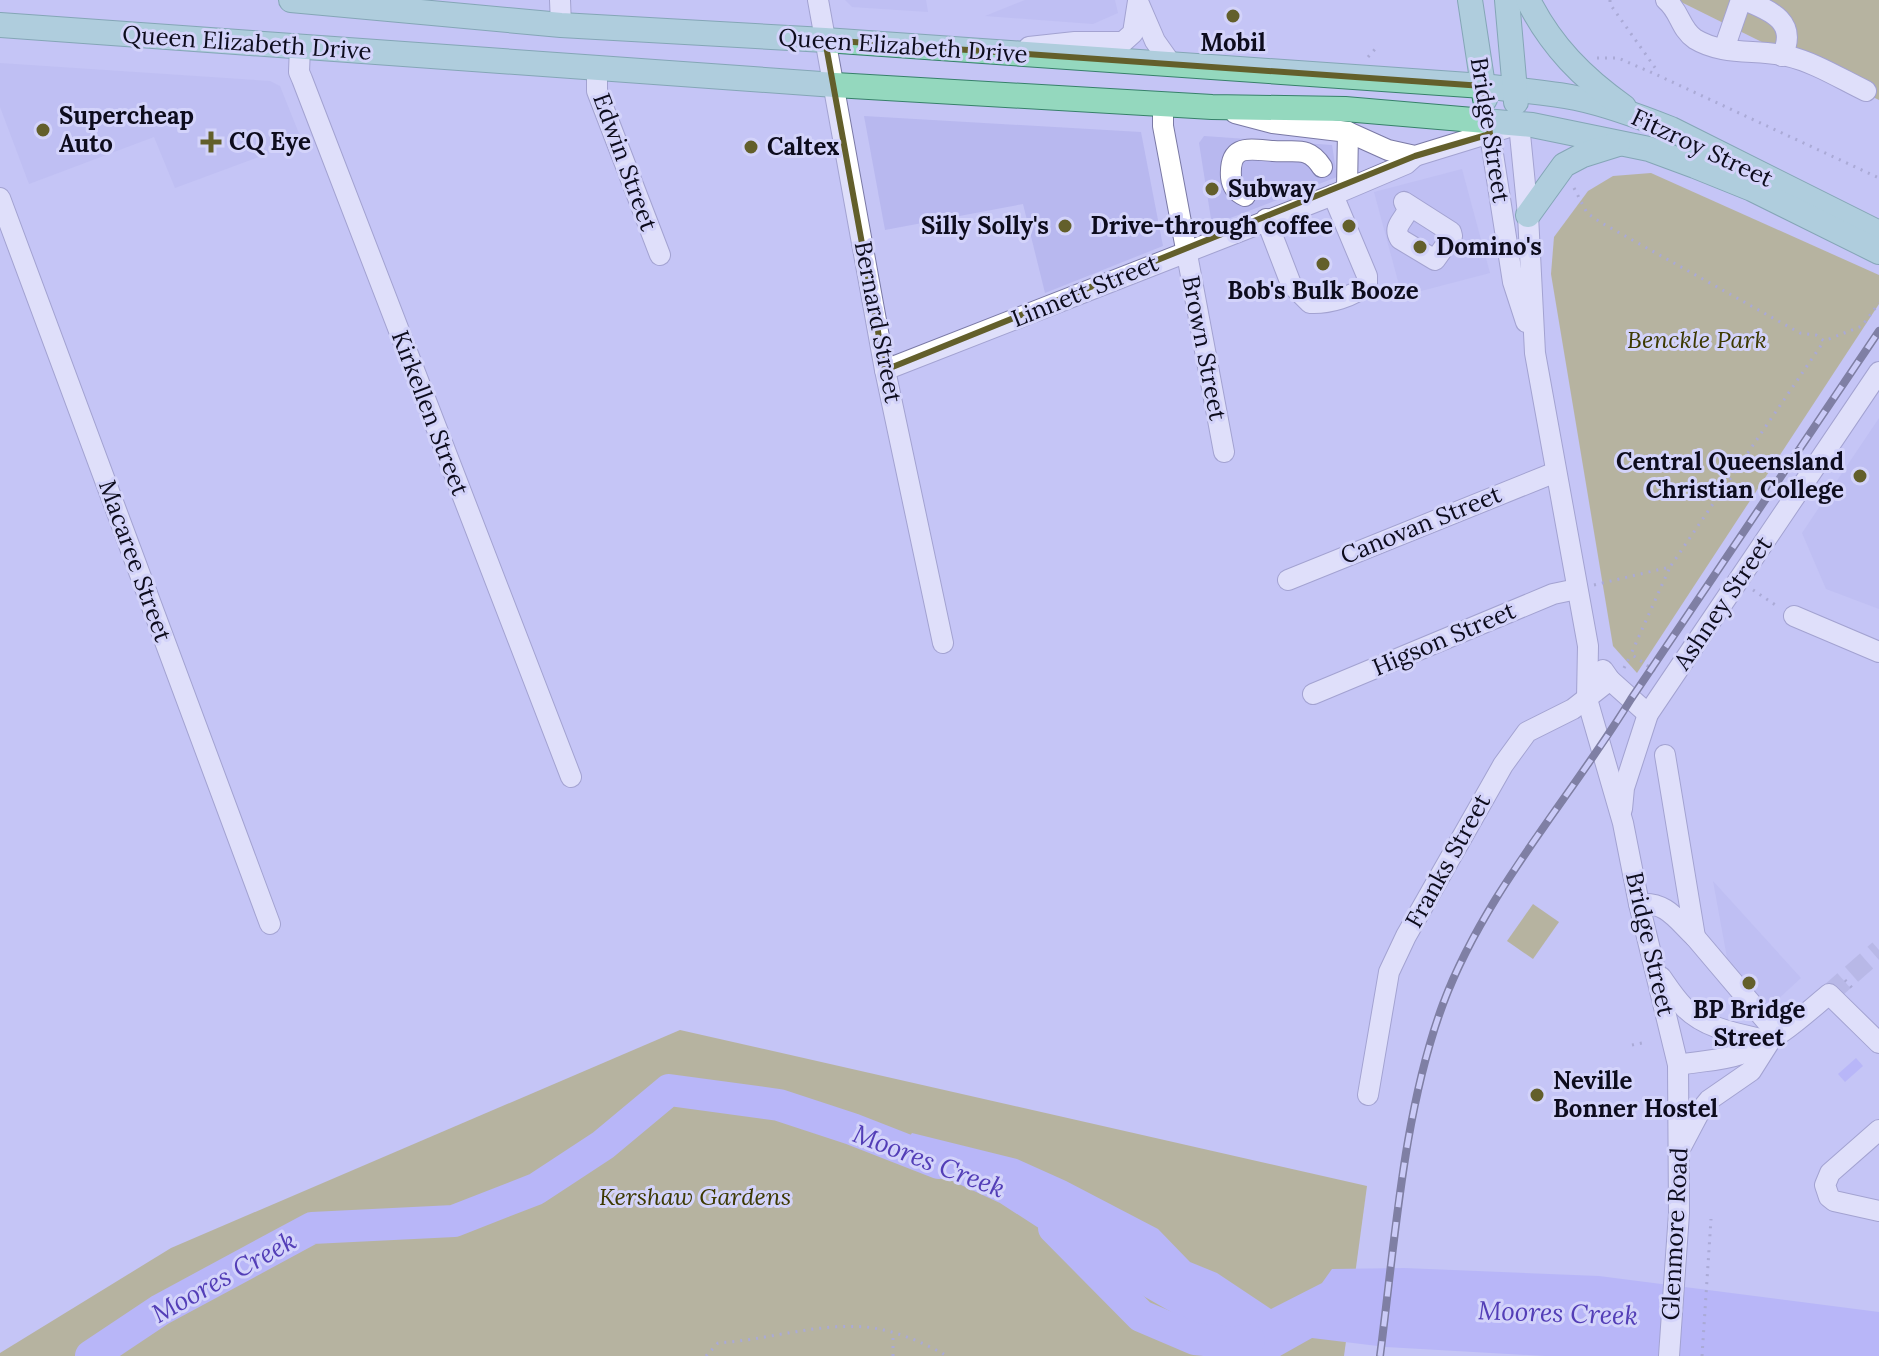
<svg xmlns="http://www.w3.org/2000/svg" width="1879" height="1356" font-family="Lora,serif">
  <rect width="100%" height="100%" fill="#c5c5f5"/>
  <g fill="#b8b8ef">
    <path d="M845,0h81l2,12 -76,-5z"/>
    <path d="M1025,0h90l3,13 -25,11 -108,-8z"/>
    <path d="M0,63l270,18 10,5 22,55 -127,47 -21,-51 -125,47 -29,-77z"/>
    <path d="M864,116l277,16 22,114 -118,47 -22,-89 -138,26z"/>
    <path d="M1204,136l128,9 5,32 -125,48 -13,-82z"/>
    <path d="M1462,169l28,104 -88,23 -28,-104z"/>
    <path d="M1879,418v191l-53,-20 -24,-56z"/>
    <path d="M1713,881l88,97 -41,38 -24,-9z"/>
  </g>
  <g fill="#a59d39">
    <path d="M1677,0h202v100z"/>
    <path d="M1651,173l228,102v29l-242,369 -24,-27 -62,-372 3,-37 34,-46 25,-15z"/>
    <path d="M1533,904l26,18 -26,37 -26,-18z"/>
    <path d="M680,1030l687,156 -23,170h-1344v-3l171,-105z"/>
  </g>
  <g fill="#a8a5fa">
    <path d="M1856,1058l7,8 -18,16 -7,-8z"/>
    <path d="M912,1133l105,26 49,22 92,48 32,33 27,11 54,36 51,-26 10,-14 72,-1 195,8 280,36v44h-334l-159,-9 -74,-9 -32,18h-67l-12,-27 -56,-32 -145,-94 -104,-48z"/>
  </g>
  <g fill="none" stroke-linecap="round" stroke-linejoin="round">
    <g stroke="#a8a5fa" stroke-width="32">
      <path d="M1054,1228l87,88 54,23 38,4 16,-3"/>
      <path d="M91,1356l69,-46 152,-82 142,-7 82,-32 67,-44 66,-55 110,15 73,24 87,34"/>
    </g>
    <path stroke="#a9a9d5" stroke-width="20" stroke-dasharray="20 10" stroke-linecap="butt" d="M1829,994l50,-44"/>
    <defs>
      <g id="minor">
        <path d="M560,0l1,25"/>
        <path d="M818,0l67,370 58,273"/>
        <path d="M1666,0c14,11 14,29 29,39 28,17 61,10 92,17 27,6 54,23 79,35"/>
        <path d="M1744,0c28,11 54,22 38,56"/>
        <path d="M1139,4l16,37 17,24"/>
        <path d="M300,47l-1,25 3,7 269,698"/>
        <path d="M1029,47l46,-5h48l10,-9 5,-32"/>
        <path d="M1724,49l17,-49"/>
        <path d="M597,67v24l63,164"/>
        <path d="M1163,103v23l61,326"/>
        <path d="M1235,113l38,10 75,9 40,18 27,6 104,-32 9,91 7,138 53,293 -1,53 36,124 16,81 39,161 1,148 -10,143"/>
        <path d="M1488,122l25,160 13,40"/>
        <path d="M1347,188l1,-56"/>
        <path d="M1245,196c-9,-4 -13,-9 -14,-19 -2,-33 17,-28 42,-26 22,2 35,-6 49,16"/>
        <path d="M0,198l270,726"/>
        <path d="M1404,202l47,30 1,4 -17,24 -35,-21c-8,-13 4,-18 8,-30z"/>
        <path d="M1266,219l25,65 19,19c18,1 44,-6 57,-19v-8l-34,-81"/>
        <path d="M885,370l448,-175 73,-31 9,-8"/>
        <path d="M1288,580l268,-108"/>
        <path d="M1794,616l85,36"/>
        <path d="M1603,670l7,10 38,34"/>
        <path d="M1313,694l240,-100 24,-5"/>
        <path d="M1622,809l2,-21 24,-74 231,-342"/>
        <path d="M1639,904c27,-3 38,16 56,33l-30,-182"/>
        <path d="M1695,937l83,98"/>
        <path d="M1661,977c7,10 14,21 23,30 22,23 57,27 86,34"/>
        <path d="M1678,1065c21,-4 43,-4 63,-11 34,-12 61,-37 88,-60l50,49"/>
        <path d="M1368,1095l21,-123 17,-36 97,-171 24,-33 46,-23 37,-29"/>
        <path d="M1879,1130l-49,43 -5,12 4,12 5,4 45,10"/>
        <path d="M1682,1145l18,-34 9,-11 42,-29 19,-30"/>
      </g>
      <g id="major">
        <path d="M291,0l270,25 264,15 658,46c31,4 62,6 93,12 33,7 65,19 95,31l208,104"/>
        <path d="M1470,0l15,99"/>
        <path d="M1507,0l9,102"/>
        <path d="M1528,0c23,46 55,78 96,107"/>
        <path d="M0,25l835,60 377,22 133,2 187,16 117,24 46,17 57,23 127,63"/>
        <path d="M1528,215l36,-50 19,-10 35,-11"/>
      </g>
    </defs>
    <use href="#minor" stroke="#7a79a5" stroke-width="22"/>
    <use href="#major" stroke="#37806a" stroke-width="26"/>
    <g stroke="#8a89af" stroke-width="3" stroke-dasharray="2 6" stroke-linecap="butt">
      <path d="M1610,0v4l46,65 -1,4"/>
      <path d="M1368,57l10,-11"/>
      <path d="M1597,58h21l37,16 224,104"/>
      <path d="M1574,188l13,25 13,9 200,111 16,2 8,6 38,-15 17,-23"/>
      <path d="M1594,585l76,-18 154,-226"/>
      <path d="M1753,590l24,16"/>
      <path d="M1624,668l7,-14"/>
      <path d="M1655,671l-24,-17 39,-87"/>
      <path d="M1845,980l9,10"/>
      <path d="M1632,1045l10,-2"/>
      <path d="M706,1356l12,-13c49,-3 98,-20 148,-16 28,3 57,15 81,29"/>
      <path d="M893,1356v-22"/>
      <path d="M1702,1356l9,-137"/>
    </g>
    <use href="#minor" stroke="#fff" stroke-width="20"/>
    <use href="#major" stroke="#94d8be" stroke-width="24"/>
    <defs>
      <path id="rail" d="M1380,1356c15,-114 23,-244 63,-352 42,-112 126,-204 188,-305l248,-368"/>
    </defs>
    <use href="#rail" stroke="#2b2a40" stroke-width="8"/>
    <use href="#rail" stroke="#d3d3fa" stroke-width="5" stroke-dasharray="15" stroke-linecap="butt"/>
  </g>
  <path d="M0 0H1879V1356H0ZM825,40l658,46 7,48 -75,22 -530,214z" fill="#c5c5f5" fill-opacity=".55" fill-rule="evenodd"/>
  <path fill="none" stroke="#635f2b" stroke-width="6" stroke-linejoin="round" d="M825,40l658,46 7,48 -75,22 -530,214z"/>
  <g fill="#635f2b" stroke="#d3d3fa" stroke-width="3">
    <circle cx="1233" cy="16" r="8"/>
    <circle cx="43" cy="130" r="8"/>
    <path d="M207 130h8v8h8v8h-8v8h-8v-8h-8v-8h8z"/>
    <circle cx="751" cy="147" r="8"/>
    <circle cx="1212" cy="189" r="8"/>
    <circle cx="1065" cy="226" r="8"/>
    <circle cx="1349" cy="226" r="8"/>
    <circle cx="1420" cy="247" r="8"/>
    <circle cx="1323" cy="264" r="8"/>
    <circle cx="1860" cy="476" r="8"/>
    <circle cx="1749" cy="983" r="8"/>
    <circle cx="1537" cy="1095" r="8"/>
  </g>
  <g text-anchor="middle" stroke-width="6" stroke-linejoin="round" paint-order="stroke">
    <g font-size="24" fill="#0d0c1d" stroke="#d3d3fa">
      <text transform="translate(247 43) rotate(4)" y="8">Queen Elizabeth Drive</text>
      <text transform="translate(903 46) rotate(4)" y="8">Queen Elizabeth Drive</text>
      <text transform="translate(1490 130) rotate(81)" y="8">Bridge Street</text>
      <text transform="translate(1702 148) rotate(25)" y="8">Fitzroy Street</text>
      <text transform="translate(625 162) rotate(70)" y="8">Edwin Street</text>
      <text transform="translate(1085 291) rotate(-22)" y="8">Linnett Street</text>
      <text transform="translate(878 322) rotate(79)" y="8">Bernard Street</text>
      <text transform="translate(1204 348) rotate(79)" y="8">Brown Street</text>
      <text transform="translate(430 413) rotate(69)" y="8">Kirkellen Street</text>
      <text transform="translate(1421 525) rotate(-22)" y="8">Canovan Street</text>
      <text transform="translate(135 561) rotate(70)" y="8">Macaree Street</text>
      <text transform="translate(1723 603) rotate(-56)" y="8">Ashney Street</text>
      <text transform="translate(1444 639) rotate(-23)" y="8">Higson Street</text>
      <text transform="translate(1448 861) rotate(-61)" y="8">Franks Street</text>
      <text transform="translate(1650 944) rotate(77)" y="8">Bridge Street</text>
      <text transform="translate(1675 1234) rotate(-87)" y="8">Glenmore Road</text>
    </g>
    <g font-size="24" font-weight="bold" fill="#0d0c1d" stroke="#d3d3fa" text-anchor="start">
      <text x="1233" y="51" text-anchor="middle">Mobil</text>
      <text x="59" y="124">Supercheap<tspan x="59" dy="28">Auto</tspan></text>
      <text x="229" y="150">CQ Eye</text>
      <text x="767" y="155">Caltex</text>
      <text x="1228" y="197">Subway</text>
      <text x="1049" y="234" text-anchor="end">Silly Solly's</text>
      <text x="1333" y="234" text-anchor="end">Drive-through coffee</text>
      <text x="1436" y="255">Domino's</text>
      <text x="1323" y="299" text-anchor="middle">Bob's Bulk Booze</text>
      <text x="1844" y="470" text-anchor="end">Central Queensland<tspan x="1844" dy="28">Christian College</tspan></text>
      <text x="1749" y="1018" text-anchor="middle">BP Bridge<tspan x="1749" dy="28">Street</tspan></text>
      <text x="1553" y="1089">Neville<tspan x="1553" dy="28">Bonner Hostel</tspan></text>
    </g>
    <g font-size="24" font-style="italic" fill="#3d3900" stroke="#d3d3fa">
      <text x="1697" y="348">Benckle Park</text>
      <text x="695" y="1205">Kershaw Gardens</text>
    </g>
    <g font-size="26" font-style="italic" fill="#533eb7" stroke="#d3d3fa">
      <text transform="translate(929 1161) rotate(21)" y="9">Moores Creek</text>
      <text transform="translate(224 1277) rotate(-29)" y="9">Moores Creek</text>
      <text transform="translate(1558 1313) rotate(2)" y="9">Moores Creek</text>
    </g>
  </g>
</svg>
